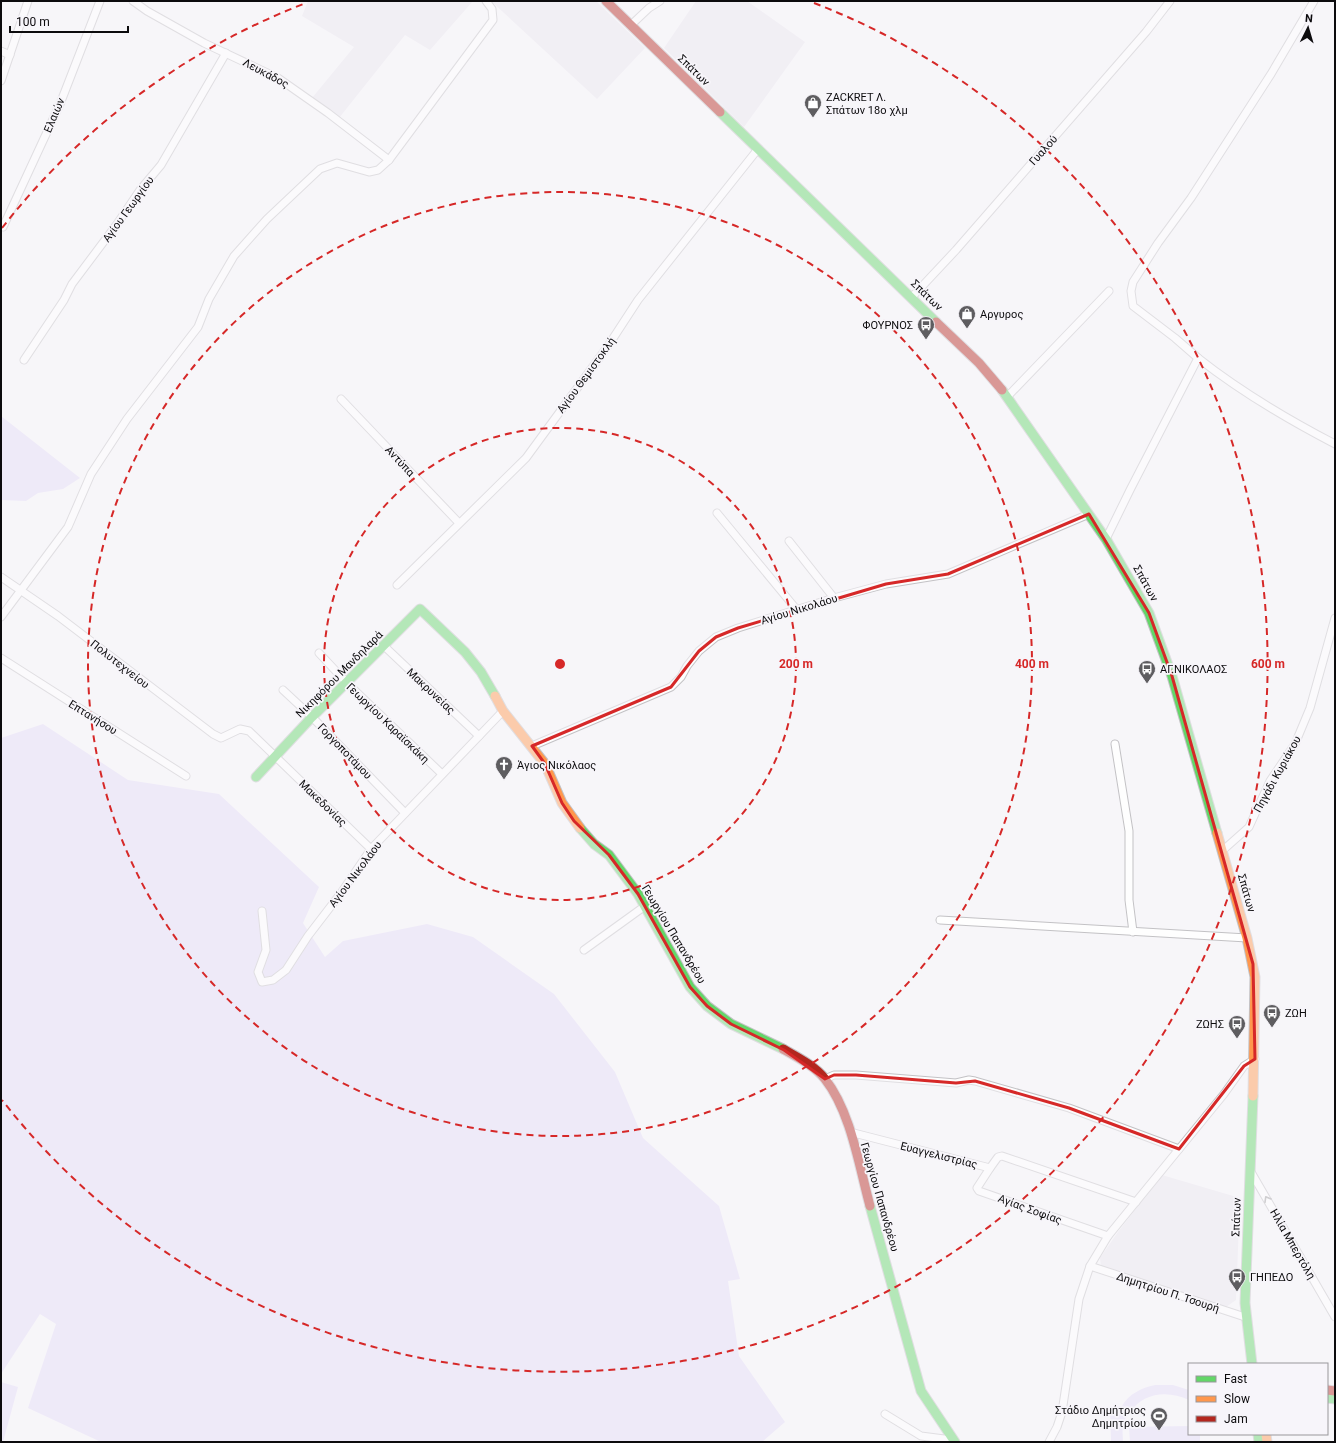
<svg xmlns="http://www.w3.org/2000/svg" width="1336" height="1443" font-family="Roboto,sans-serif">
  <rect width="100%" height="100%" fill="#f7f6f9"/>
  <g fill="#e9e6ee">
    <path d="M308,1h165l-43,49 -25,-15 -66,83 -27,-20 42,-51 -52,-31z"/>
    <path d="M491,1h105l49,47 -48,51z"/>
    <path d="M696,1h51l58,41 -61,85 -80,-79z"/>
    <path d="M1162,1175l78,23 -4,102 -10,7 -125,-41 -1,-8 18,-26z"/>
  </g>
  <g fill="#e3dcf7">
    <path d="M1,416l79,62 -17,11 -25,4 -12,8 -25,-1z"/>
    <path d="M43,724l85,56 91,14 100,93 -16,36 22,34 18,-16 84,-17 46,13 81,57 61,78 28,66 76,68 21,73 -12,2 11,75 46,66 -23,20h-661l-73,-34 28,-84 -16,-10 -39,60v-636z"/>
    <path d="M1,1382l17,5 -15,55h-2z"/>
    <path d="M1155,1385h18l16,5v10c-21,-10 -45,-8 -59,12 -3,4 -7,9 -7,14 -1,5 0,11 0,16h-12l-1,-35 12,-1c7,-12 19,-18 33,-21z"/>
    <path d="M1189,1426v8h11v8h-70l-1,-15z"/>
  </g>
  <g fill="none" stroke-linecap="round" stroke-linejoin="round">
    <defs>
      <g id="street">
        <path d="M133,1l14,10 57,32 74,35 50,35 61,47"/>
        <path d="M631,25l18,-17 11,-7"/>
        <path d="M1,51l9,4"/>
        <path d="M1,81l27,-80"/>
        <path d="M3,227l57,-123 40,-103"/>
        <path d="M912,297l44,-47 190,-218 24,-31"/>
        <path d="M1198,358c43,34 89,61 137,86"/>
        <path d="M24,360l40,-60 8,-16 45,-60 23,-34 21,-25 65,-112"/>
        <path d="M1007,397l102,-106"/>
        <path d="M341,399l118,124"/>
        <path d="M717,513l80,97"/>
        <path d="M1106,539l24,-49 68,-132 -23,-20 -42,-32 -2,-15 2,-9 25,-39 33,-45 80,-124 43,-73"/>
        <path d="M789,541l45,57"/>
        <path d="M1,577l57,39 155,118 8,4 19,-9 9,2 122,118"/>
        <path d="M397,585l129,-127 82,-112 30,-46 120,-151"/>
        <path d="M1,617l67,-90 23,-53 36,-55 71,-92 11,-28 25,-43 33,-37 53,-50 17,-6 32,9 9,-2 11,-10 104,-140 -1,-11 -6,-8"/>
        <path d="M383,645l96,91"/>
        <path d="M319,653l28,30 95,91"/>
        <path d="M1,658l185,118"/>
        <path d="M283,690l29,27 93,96"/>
        <path d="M1115,744l14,87v69l4,32"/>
        <path d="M532,746l139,-59 10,-10 6,-11 12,-15 17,-14 22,-9 96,-30 52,-14 62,-10 141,-60"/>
        <path d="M1222,851l27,-24 21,-46 25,-37 15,-36 25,-90"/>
        <path d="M262,911l4,39 -8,22 4,10 11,-2 13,-10 22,-34 33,-43 30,-44 132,-138"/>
        <path d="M940,920l307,18"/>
        <path d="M584,950l61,-44"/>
        <path d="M825,1079l9,-4h22l100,8 13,-3 6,1 94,27 110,41"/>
        <path d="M850,1132l140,36 8,-11 4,-1 134,46"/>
        <path d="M990,1168l-13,20 2,3 129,45"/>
        <path d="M1251,1172l84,145"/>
        <path d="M1090,1266l155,51"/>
        <path d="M885,1414l36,22 31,4"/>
        <path d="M1049,1442l8,-15 5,-15 17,-113 11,-33 18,-30 116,-142 20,-28 11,-7"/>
      </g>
      <g id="fast">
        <path d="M720,112l216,210"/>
        <path d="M1002,390l104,149 43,74 23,63 45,157"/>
        <path d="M256,777l56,-60 108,-108 45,43 16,20 14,24"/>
        <path d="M580,828l14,16 15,11 29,39 52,93 17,19 24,18 52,25"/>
        <path d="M870,1206l51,185 34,51"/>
        <path d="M1252,1364l-7,-61 8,-207"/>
        <path d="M1327,1398l8,1"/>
        <path d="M1258,1434l1,8"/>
      </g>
      <g id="slow">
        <path d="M495,696l8,15 42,53 17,39 18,25"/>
        <path d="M1217,833l30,105 8,39 -2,119"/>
        <path d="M1266,1434l1,8"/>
      </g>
      <g id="jam">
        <path d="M606,1l114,111"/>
        <path d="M936,322l43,41 23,27"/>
        <path d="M783,1049c14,8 32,17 42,30 26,33 34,87 45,127"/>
        <path d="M1327,1390l8,1"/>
      </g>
    </defs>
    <use href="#street" stroke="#c3c2c5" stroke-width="9"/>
    <use href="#fast" stroke="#c3c2c5" stroke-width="11"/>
    <use href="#slow" stroke="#c3c2c5" stroke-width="11"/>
    <use href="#jam" stroke="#c3c2c5" stroke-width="11"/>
    <use href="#street" stroke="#fefefe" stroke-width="7"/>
    <use href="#fast" stroke="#63d668" stroke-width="9"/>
    <use href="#slow" stroke="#ff974d" stroke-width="9"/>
    <use href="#jam" stroke="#b3261e" stroke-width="9"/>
  </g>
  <defs><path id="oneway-chevron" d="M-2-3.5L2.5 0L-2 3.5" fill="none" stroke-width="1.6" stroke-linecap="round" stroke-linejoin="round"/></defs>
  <use stroke="#9d9d9e" href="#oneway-chevron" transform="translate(1267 1199) rotate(-120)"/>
  <path d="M0 0H1336V1443H0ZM1089,514l60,99 23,63 81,288 2,95 -11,7 -65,83 -110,-41 -94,-27 -19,2 -100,-8h-22l-9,4 -41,-29 -53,-26 -24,-18 -17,-19 -52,-93 -29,-39 -35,-34 -12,-18 -17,-39 -13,-18 139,-59 28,-36 17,-14 22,-9 148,-44 62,-10z" fill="#f7f6f9" fill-opacity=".55" fill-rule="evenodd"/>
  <path fill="none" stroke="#d62828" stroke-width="3" stroke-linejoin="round" d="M1089,514l60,99 23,63 81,288 2,95 -11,7 -65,83 -110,-41 -94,-27 -19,2 -100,-8h-22l-9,4 -41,-29 -53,-26 -24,-18 -17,-19 -52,-93 -29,-39 -35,-34 -12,-18 -17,-39 -13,-18 139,-59 28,-36 17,-14 22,-9 148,-44 62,-10z"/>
  <g fill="none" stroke="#d62828" stroke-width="2" stroke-dasharray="7 5">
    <circle cx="560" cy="664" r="236"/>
    <circle cx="560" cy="664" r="472"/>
    <path d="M2 228A708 708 0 0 1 306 3M814 3A708 708 0 1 1 2 1100"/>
  </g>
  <defs>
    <symbol id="shop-pin" viewBox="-11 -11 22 30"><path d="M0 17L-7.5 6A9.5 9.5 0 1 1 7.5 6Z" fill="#5e5d60" stroke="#f7f5fa"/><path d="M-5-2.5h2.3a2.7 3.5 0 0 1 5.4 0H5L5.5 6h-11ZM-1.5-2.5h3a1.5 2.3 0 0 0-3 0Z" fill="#fff"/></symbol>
    <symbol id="bus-pin" viewBox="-11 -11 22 30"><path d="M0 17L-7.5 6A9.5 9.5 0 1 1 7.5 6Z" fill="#5e5d60" stroke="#f7f5fa"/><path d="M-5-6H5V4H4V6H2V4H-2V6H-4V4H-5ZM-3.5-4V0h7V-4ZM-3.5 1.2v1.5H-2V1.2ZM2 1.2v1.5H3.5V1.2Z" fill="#fff"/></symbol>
    <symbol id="church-pin" viewBox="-11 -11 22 30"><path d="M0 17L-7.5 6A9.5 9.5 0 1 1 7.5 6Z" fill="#5e5d60" stroke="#f7f5fa"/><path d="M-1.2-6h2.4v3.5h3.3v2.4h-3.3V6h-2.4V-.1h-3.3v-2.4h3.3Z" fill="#fff"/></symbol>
    <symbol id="stadium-pin" viewBox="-11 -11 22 30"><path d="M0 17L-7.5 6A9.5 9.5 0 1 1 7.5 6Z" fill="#5e5d60" stroke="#f7f5fa"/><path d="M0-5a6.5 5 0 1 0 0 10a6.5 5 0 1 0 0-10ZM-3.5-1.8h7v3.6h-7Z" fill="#fff"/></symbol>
  </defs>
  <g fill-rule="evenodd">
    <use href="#shop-pin" x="803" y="93" width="20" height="27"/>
    <use href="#shop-pin" x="957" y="304" width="20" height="27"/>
    <use href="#bus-pin" x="916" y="315" width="20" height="27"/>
    <use href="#bus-pin" x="1137" y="659" width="20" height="27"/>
    <use href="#church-pin" x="494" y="755" width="20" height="27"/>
    <use href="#bus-pin" x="1262" y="1003" width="20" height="27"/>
    <use href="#bus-pin" x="1227" y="1014" width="20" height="27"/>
    <use href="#bus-pin" x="1227" y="1267" width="20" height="27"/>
    <use href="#stadium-pin" x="1149" y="1406" width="20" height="27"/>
  </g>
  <g text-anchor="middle" stroke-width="3.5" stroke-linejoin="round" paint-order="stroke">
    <g font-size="11" fill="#0c0b0d" stroke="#f7f5fa">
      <text transform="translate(694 70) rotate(44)" y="4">Σπάτων</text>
      <text transform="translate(266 73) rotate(28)" y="4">Λευκάδος</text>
      <text transform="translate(54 115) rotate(-67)" y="4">Ελαιών</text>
      <text transform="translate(1043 150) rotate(-48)" y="4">Γυαλού</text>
      <text transform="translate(128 209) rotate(-54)" y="4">Αγίου Γεωργίου</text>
      <text transform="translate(927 295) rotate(44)" y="4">Σπάτων</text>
      <text transform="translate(586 375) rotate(-54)" y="4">Αγίου Θεμιστοκλή</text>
      <text transform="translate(400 461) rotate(47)" y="4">Αντύπα</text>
      <text transform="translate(1146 583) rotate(61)" y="4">Σπάτων</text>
      <text transform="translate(799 609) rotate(-17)" y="4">Αγίου Νικολάου</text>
      <text transform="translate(120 664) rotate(38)" y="4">Πολυτεχνείου</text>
      <text transform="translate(339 674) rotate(-45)" y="4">Νικηφόρου Μανδηλαρά</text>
      <text transform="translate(431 691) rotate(43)" y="4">Μακρυνείας</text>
      <text transform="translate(93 717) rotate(32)" y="4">Επτανήσου</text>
      <text transform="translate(388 723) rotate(44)" y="4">Γεωργίου Καραϊσκάκη</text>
      <text transform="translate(345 751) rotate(46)" y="4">Γοργοποτάμου</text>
      <text transform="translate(1277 774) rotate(-61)" y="4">Πηγάδι Κυριάκου</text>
      <text transform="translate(323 803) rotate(44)" y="4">Μακεδονίας</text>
      <text transform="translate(355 874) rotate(-53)" y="4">Αγίου Νικολάου</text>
      <text transform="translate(1247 893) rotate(74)" y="4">Σπάτων</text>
      <text transform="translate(674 934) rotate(59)" y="4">Γεωργίου Παπανδρέου</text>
      <text transform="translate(939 1155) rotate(14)" y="4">Ευαγγελιστρίας</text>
      <text transform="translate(880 1197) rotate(74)" y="4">Γεωργίου Παπανδρέου</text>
      <text transform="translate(1030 1209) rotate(20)" y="4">Αγίας Σοφίας</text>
      <text transform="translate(1236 1217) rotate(-88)" y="4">Σπάτων</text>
      <text transform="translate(1293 1244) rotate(60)" y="4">Ηλία Μπερτόλη</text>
      <text transform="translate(1168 1292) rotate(18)" y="4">Δημητρίου Π. Τσουρή</text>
    </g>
    <g font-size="11" fill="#0c0b0d" stroke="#f7f5fa" text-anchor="start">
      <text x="826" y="101">ZACKRET Λ.<tspan x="826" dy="13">Σπάτων 18ο χλμ</tspan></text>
      <text x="980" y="318">Αργυρος</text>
      <text x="913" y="329" text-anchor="end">ΦΟΥΡΝΟΣ</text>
      <text x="1160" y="673">ΑΓ.ΝΙΚΟΛΑΟΣ</text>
      <text x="517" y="769">Άγιος Νικόλαος</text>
      <text x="1285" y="1017">ΖΩΗ</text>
      <text x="1224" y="1028" text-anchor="end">ΖΩΗΣ</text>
      <text x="1250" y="1281">ΓΗΠΕΔΟ</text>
      <text x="1146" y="1414" text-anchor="end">Στάδιο Δημήτριος<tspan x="1146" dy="13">Δημητρίου</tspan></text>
    </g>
  </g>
  <circle cx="560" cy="664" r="6" fill="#d62828" stroke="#f7f5fa" stroke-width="2"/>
  <g font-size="12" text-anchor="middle" font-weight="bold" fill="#d62828" stroke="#f7f5fa" stroke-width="3.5" stroke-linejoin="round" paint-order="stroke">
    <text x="796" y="668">200 m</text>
    <text x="1032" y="668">400 m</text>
    <text x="1268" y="668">600 m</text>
  </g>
  <rect width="1336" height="1443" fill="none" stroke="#0c0b0d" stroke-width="4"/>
  <rect x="1188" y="1363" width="140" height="72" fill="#f7f5fa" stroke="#99979b"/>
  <rect x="1196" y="1376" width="20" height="6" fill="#63d668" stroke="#99979b"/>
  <text x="1224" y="1383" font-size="12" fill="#0c0b0d">Fast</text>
  <rect x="1196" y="1396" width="20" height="6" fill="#ff974d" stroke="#99979b"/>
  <text x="1224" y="1403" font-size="12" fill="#0c0b0d">Slow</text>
  <rect x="1196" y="1416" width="20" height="6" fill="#b3261e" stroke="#99979b"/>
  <text x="1224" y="1423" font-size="12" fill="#0c0b0d">Jam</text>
  <g transform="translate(1308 28) rotate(5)" stroke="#f7f5fa" stroke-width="3" paint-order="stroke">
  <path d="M0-3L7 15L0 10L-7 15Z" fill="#0c0b0d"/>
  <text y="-6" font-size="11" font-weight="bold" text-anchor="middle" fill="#0c0b0d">N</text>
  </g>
  <path d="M10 26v6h118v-6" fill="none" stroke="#0c0b0d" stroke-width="2"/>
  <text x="16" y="26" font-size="12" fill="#0c0b0d" stroke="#f7f5fa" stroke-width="3" paint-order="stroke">100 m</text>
</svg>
